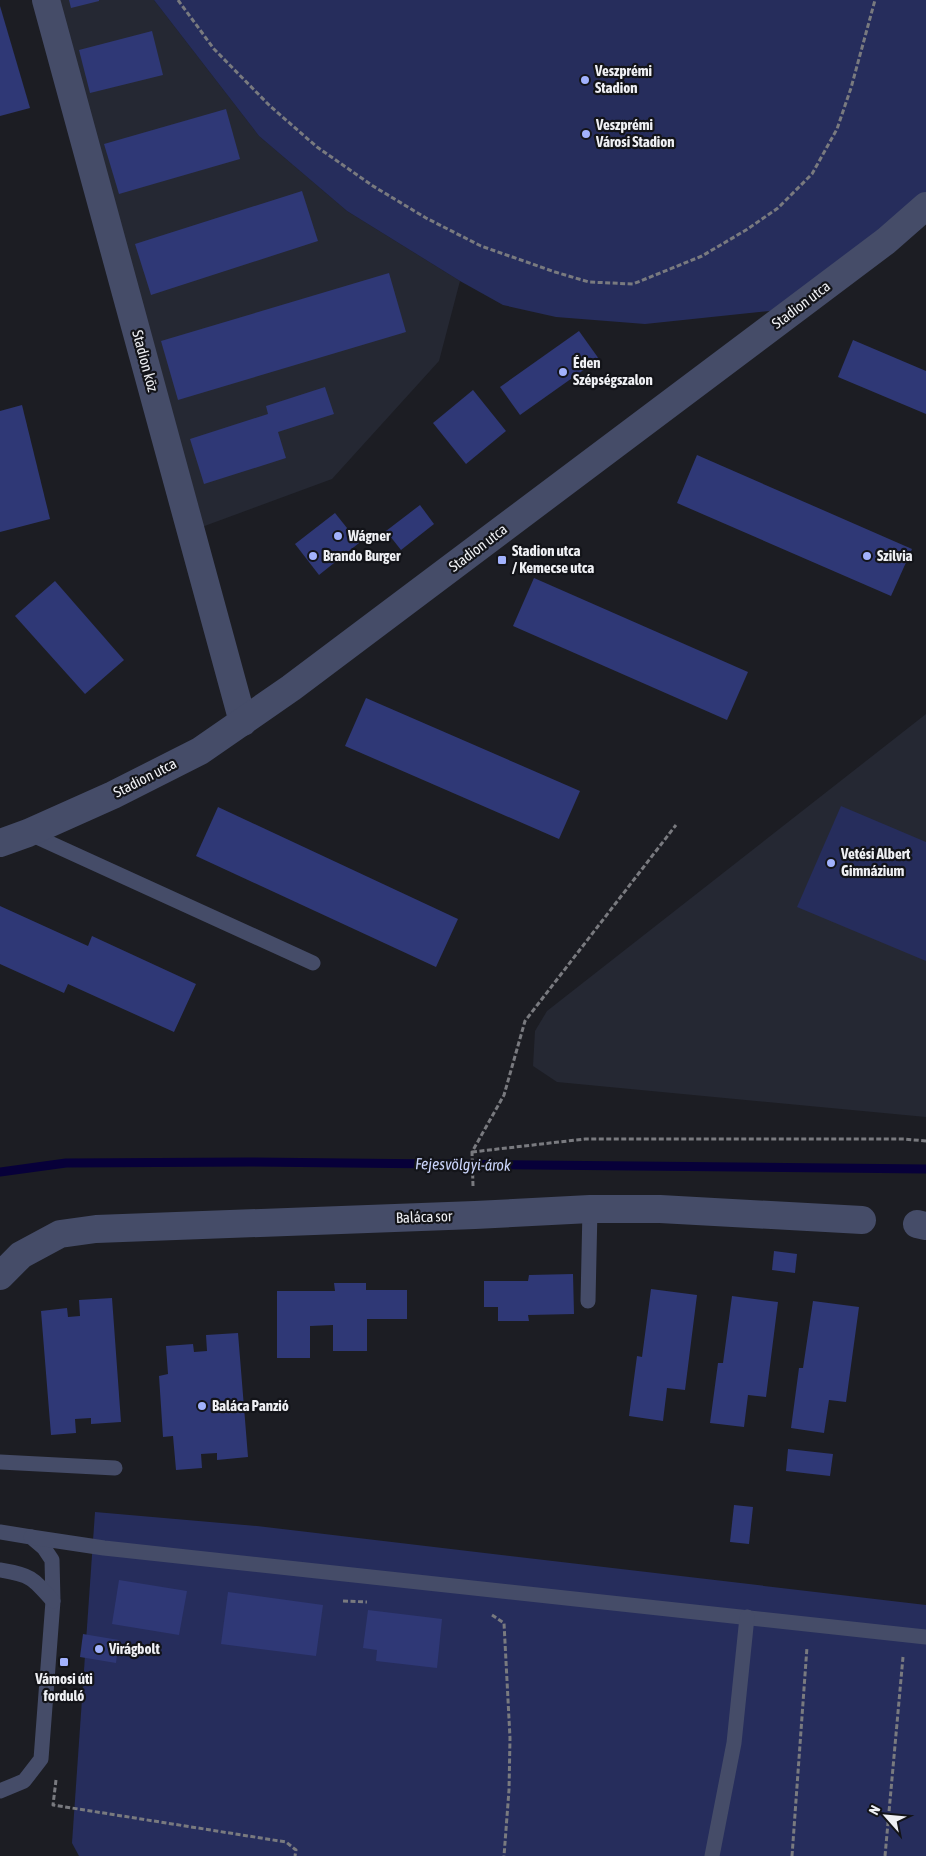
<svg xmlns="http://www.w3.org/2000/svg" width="926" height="1856" font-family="'Asap Condensed',sans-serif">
  <rect width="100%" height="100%" fill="#1c1d23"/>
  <g fill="#252833">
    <path d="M46,0h108l105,136 88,75 113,70 -21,80 -107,118 -141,52z"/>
    <path d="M926,714v403l-369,-35 -24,-16 2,-35 12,-20z"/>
  </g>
  <g fill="#262d5c">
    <path d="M154,0h772v206l-137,103 -144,15 -89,-7 -53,-12 -43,-24 -113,-70 -88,-75z"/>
    <path d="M841,806l85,36v119l-129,-54z"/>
    <path d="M95,1512l162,14 669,79v251h-847l-7,-13z"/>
  </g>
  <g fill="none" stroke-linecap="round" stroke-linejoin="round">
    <path stroke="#070039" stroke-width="9" d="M0,1172l66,-9 182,-1 678,7"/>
  </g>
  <g fill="#2f3876">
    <path d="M69,0h30v1l-28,7z"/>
    <path d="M0,6l30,102 -30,8z"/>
    <path d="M152,31l11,44 -73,18 -11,-43z"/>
    <path d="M226,109l14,50 -121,35 -15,-50z"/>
    <path d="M302,191l16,50 -167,54 -16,-51z"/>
    <path d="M389,273l17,59 -228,68 -17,-59z"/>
    <path d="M579,331l20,28 -79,56 -20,-28z"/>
    <path d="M853,340l73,31v43l-88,-37z"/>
    <path d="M325,387l9,27 -56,18 8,26 -82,26 -14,-45 78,-25 -2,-8z"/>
    <path d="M473,390l33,41 -40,33 -33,-41z"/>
    <path d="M22,405l28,114 -50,13v-121z"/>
    <path d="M697,455l215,94 -21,47 -214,-93z"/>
    <path d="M420,505l14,19 -33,26 -15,-19z"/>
    <path d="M335,513l24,30 -40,32 -24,-31z"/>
    <path d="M534,578l214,94 -21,48 -214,-94z"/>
    <path d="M55,581l69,79 -39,34 -70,-78z"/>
    <path d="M366,698l214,93 -21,48 -214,-93z"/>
    <path d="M218,807l240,112 -22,48 -240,-111z"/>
    <path d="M0,906l88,40 4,-10 104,48 -22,48 -106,-48 -4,9 -64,-29z"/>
    <path d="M774,1251l23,3 -2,19 -23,-3z"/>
    <path d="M573,1274l1,40 -46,1 1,6h-31v-14h-14v-26h44l1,-6z"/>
    <path d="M334,1283h32v7h41v29h-40v32h-34v-26l-23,1v32h-33v-67h58z"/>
    <path d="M651,1289l46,6 -12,95 -18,-2 -4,33 -34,-5 8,-60 5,1z"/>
    <path d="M732,1296l46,6 -12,95 -18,-2 -4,32 -34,-4 8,-60h5z"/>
    <path d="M112,1298l9,124 -30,2v-6l-16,1 1,14 -25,2 -10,-124 26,-3 1,9 12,-1 -1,-16z"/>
    <path d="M813,1301l46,6 -13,95 -17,-2 -5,33 -33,-5 8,-60h4z"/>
    <path d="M238,1333l10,124 -31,3v-7l-16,1 1,14 -26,2 -3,-34 -10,1 -4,-61 9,-2 -2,-28 27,-2 1,8 13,-1 -1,-16z"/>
    <path d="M788,1449l45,5 -3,22 -44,-5z"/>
    <path d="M734,1505l19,2 -4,37 -19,-2z"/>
    <path d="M119,1580l68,11 -8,44 -67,-11z"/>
    <path d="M228,1592l95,13 -7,51 -95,-12z"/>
    <path d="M368,1610l74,9 -5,49 -61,-7 1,-11 -14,-2z"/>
    <path d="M83,1634l36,6 -3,23 -36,-6z"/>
  </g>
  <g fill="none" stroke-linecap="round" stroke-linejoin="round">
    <g stroke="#797a7f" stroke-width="3" stroke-dasharray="5 2.5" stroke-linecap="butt">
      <path d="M178,0l36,49 56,57 47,41 56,39 53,32 55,28 74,26 34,10 44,2 69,-28 44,-26 32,-22 34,-34 25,-45 14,-41 24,-88"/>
      <path d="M472,1152l113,-13h319l22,2"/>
      <path d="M473,1186l-1,-34 32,-57 21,-74 151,-196"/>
      <path d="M343,1601l24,1"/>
      <path d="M492,1615l12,8 6,115 -1,52 -5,66"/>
      <path d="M56,1780l-3,25 233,37 10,8 -1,6"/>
      <path d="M792,1856l15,-209"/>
      <path d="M885,1856l18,-199"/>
    </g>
    <g stroke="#454c68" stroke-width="15">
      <path d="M28,833l285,130"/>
      <path d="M588,1301l2,-92"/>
      <path d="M0,1462l115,6"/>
      <path d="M0,1532l31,5 13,11 8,12 1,41 -12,158 -17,22 -24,10"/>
      <path d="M31,1537l73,11 822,89"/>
      <path d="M0,1570c31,5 33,8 53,31"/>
      <path d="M712,1856l22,-113 13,-126"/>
    </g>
    <g stroke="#454c68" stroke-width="28">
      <path d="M46,0l197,722"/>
      <path d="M917,1224l9,2"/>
      <path d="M0,1276l21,-21 39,-21 36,-5 379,-14 115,-6h70l202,11"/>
    </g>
    <path stroke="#454c68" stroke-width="28" d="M0,843l28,-10 85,-38 87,-44 91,-63 595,-447 40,-35"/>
  </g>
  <g fill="#a2b2fd" stroke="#131419" stroke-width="2">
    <circle cx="585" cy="80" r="5"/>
    <circle cx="586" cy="134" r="5"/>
    <circle cx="563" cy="372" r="5"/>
    <circle cx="338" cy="536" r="5"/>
    <circle cx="313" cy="556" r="5"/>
    <circle cx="867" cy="556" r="5"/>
    <rect x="497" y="555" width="10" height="10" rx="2.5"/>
    <circle cx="831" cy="863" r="5"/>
    <circle cx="202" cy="1406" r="5"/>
    <circle cx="99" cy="1649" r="5"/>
    <rect x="59" y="1657" width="10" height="10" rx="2.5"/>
  </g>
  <g text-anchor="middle" stroke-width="4.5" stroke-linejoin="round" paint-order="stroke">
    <g font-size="15" font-weight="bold" fill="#eff0f4" stroke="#131419" text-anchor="start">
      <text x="595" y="76">Veszprémi<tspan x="595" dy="17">Stadion</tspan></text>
      <text x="596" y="130">Veszprémi<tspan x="596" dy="17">Városi Stadion</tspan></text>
      <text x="573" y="368">Éden<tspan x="573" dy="17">Szépségszalon</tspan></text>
      <text x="348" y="541">Wágner</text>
      <text x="512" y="556">Stadion utca<tspan x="512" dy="17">/ Kemecse utca</tspan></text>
      <text x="323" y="561">Brando Burger</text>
      <text x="877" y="561">Szilvia</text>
      <text x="841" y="859">Vetési Albert<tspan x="841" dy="17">Gimnázium</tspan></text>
      <text x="212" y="1411">Baláca Panzió</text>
      <text x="109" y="1654">Virágbolt</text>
      <text x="64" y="1684" text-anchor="middle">Vámosi úti<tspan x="64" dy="17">forduló</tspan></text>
    </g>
    <g font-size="15" fill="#eff0f4" stroke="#131419">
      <text transform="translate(801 305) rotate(-37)" y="5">Stadion utca</text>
      <text transform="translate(145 361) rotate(75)" y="5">Stadion köz</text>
      <text transform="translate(478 548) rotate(-37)" y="5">Stadion utca</text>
      <text transform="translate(145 778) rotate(-27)" y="5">Stadion utca</text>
      <text transform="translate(424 1217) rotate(-2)" y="5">Baláca sor</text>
    </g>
    <g font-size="16" font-style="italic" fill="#cbd5fc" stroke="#131419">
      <text transform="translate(463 1164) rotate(1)" y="6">Fejesvölgyi-árok</text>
    </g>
  </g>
  <g transform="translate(886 1816) rotate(297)" stroke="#131419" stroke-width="4" paint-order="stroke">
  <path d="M0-4L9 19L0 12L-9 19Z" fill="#eff0f4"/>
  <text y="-8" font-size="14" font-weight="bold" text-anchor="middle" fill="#eff0f4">N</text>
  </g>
</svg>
